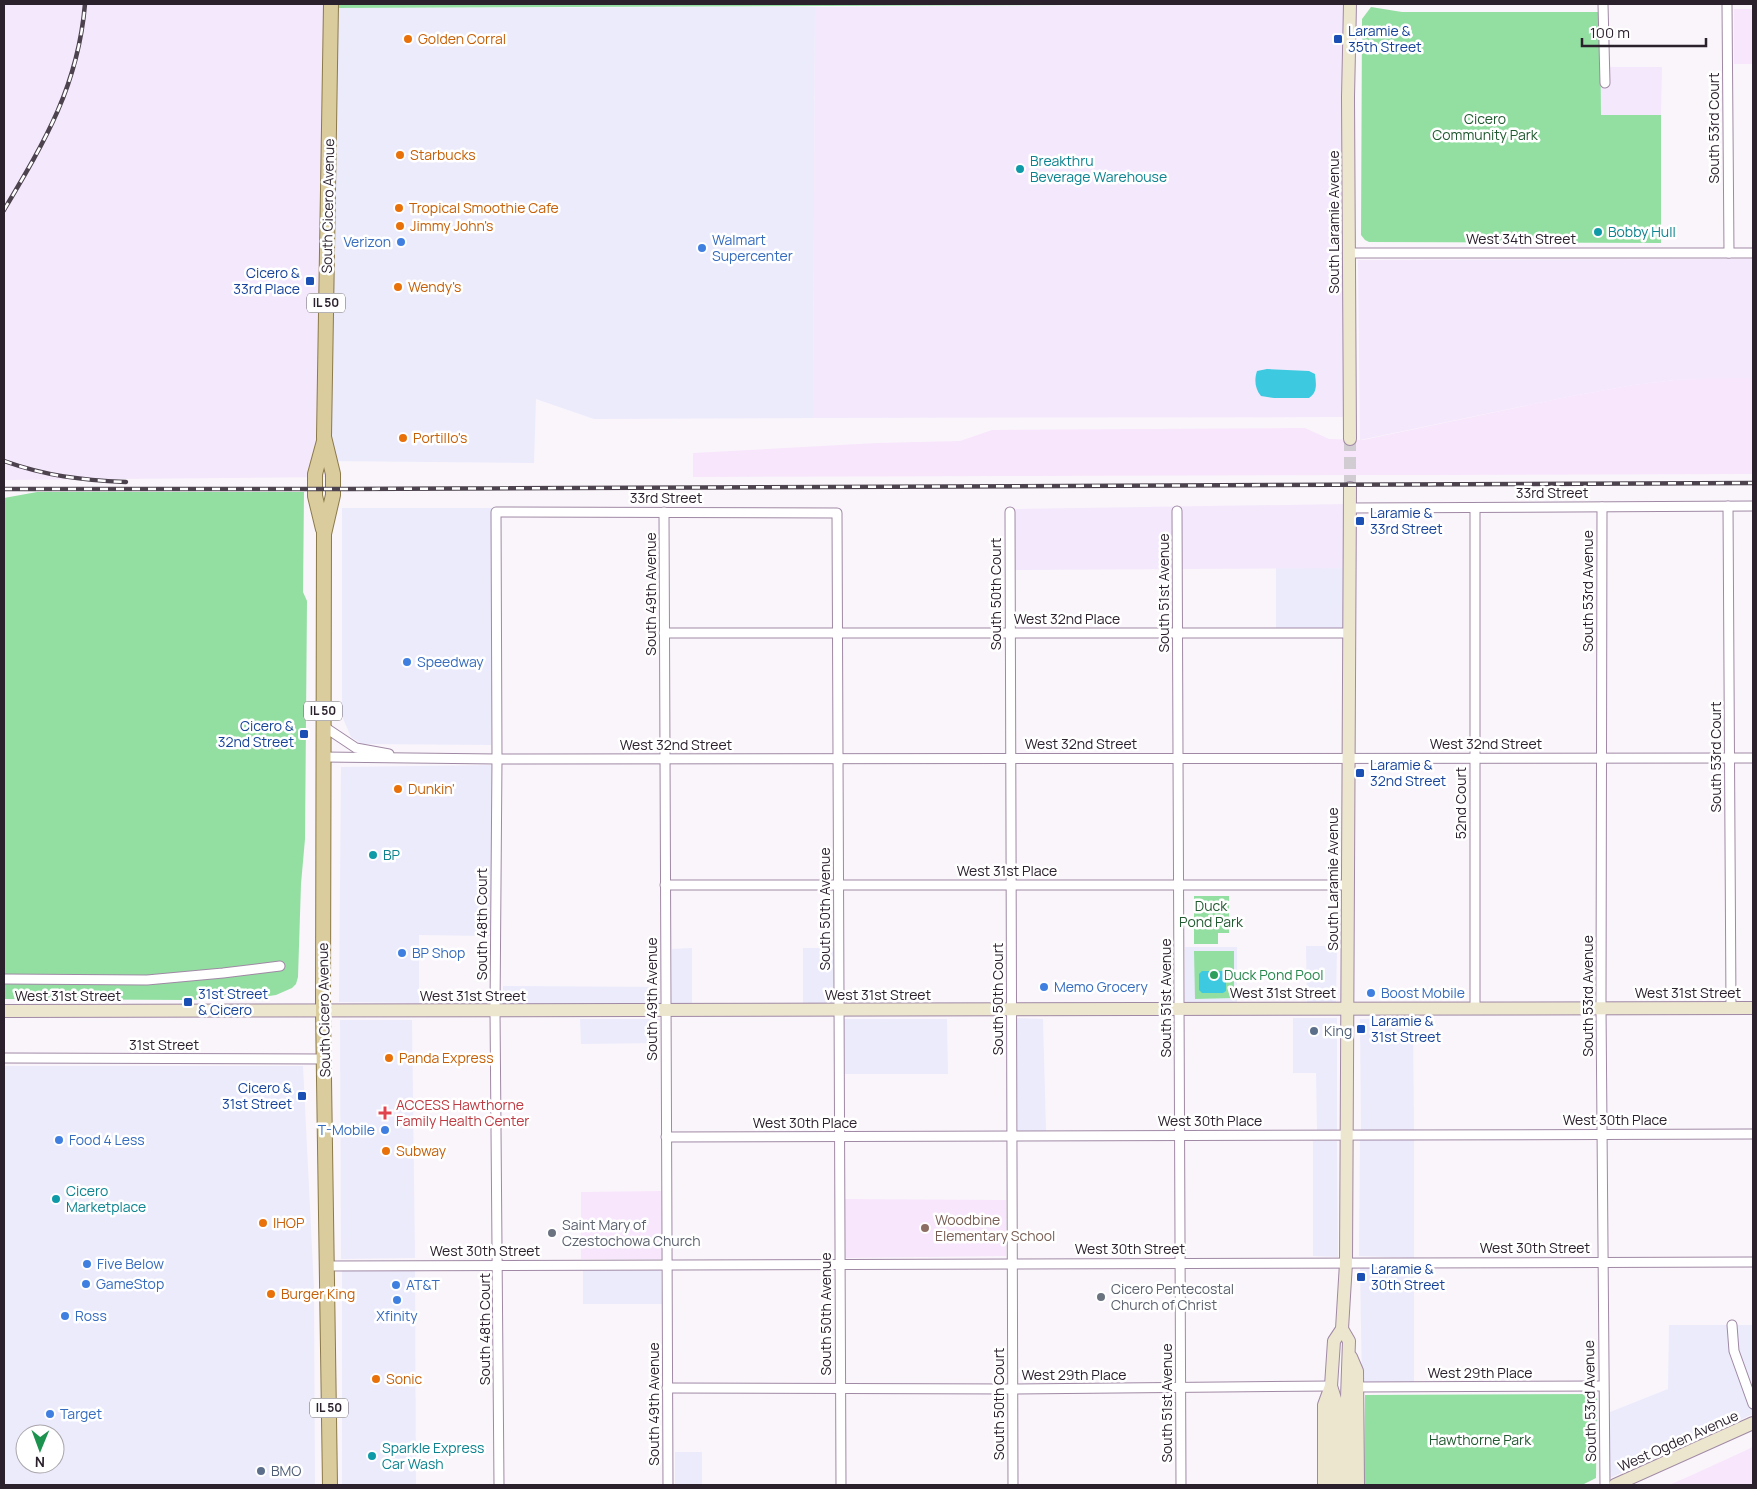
<svg xmlns="http://www.w3.org/2000/svg" width="1757" height="1489" font-family="Manrope,sans-serif">
  <rect width="100%" height="100%" fill="#faf5fb"/>
  <g fill="#ecebfc" fill-rule="evenodd">
    <path d="M815,7l-2,411 -219,1 -58,-20 -2,64 -207,-2 10,-453z"/>
    <path d="M342,508h150l-1,237 -129,-1 -11,-7 -9,-21z"/>
    <rect x="1276" y="568" width="71" height="63"/>
    <path d="M492,765l-1,171 -72,-1v68l-80,-1 2,-235z"/>
    <path d="M1306,946h31l-1,56 -29,1z"/>
    <path d="M1185,947h52v55l-52,1z"/>
    <path d="M692,948v56h-20v-55z"/>
    <rect x="803" y="948" width="30" height="55"/>
    <path d="M503,986l157,1v17h-157z"/>
    <path d="M1016,1018l27,1 3,112h-28z"/>
    <path d="M1293,1018h44v113l-20,-1 -1,-57h-23z"/>
    <path d="M1413,1018l1,113h-53l-1,-112z"/>
    <path d="M580,1019h80v24l-79,1z"/>
    <path d="M844,1019h103l1,55h-103z"/>
    <path d="M340,1020h72l3,238 -74,1z"/>
    <path d="M4,1066h299l11,222 1,197h-311zM25,1434h30v30h-30z"/>
    <path d="M1360,1140h54v118l-55,-2z"/>
    <path d="M1313,1141h24l1,116 -25,-1z"/>
    <path d="M1360,1267h54v116l-52,1z"/>
    <path d="M342,1270h73l1,215h-74z"/>
    <path d="M583,1270h78l1,34h-79z"/>
    <path d="M1669,1325h84v89l-143,64v-66l58,-23z"/>
    <rect x="675" y="1452" width="27" height="33"/>
  </g>
  <g fill="#f4e8fc">
    <path d="M4,4h318l15,4 -10,469 -323,3z"/>
    <path d="M1346,4l-2,413 -531,1 2,-411z"/>
    <path d="M1600,67h62l-1,48h-60z"/>
    <path d="M1753,259v119l-78,2 -41,5 -62,11 -212,44 -2,-180z"/>
    <path d="M1347,504v64l-335,2v-61z"/>
  </g>
  <g fill="#f8e6fc">
    <rect x="1734" y="9" width="19" height="55"/>
    <path d="M1721,378h32v96l-1060,3v-24l184,-10 83,-2 32,-11 313,-2 24,11 34,1 209,-44 62,-11 41,-5z"/>
    <path d="M661,1191l1,68h-81v-67z"/>
    <path d="M844,1199l162,1v56l-161,2z"/>
    <path d="M1753,1447v38h-84l23,-10z"/>
  </g>
  <g fill="#93dfa2">
    <path d="M337,4h1009l-1009,4z"/>
    <path d="M1371,7l31,5h198l1,103h60v128l-292,-1 -4,-2 -4,-5 1,-216z"/>
    <path d="M37,492h267l-1,100 4,9 -2,238 -4,45 -3,93 -2,7 -4,4 -16,7 -14,2 -76,3 -182,-1v-501z"/>
    <path d="M1194,896h35v37h-11v11h-24z"/>
    <path d="M1194,951h40v47l-39,1z"/>
    <path d="M1597,1394l-1,84 -14,7h-218l1,-90z"/>
  </g>
  <g fill="#3dcae0">
    <path d="M1267,369l42,2 6,3c1,9 3,18 -6,24h-35l-13,-2c-6,-7 -7,-16 -4,-25z"/>
    <path d="M1202,971h21l3,3v17l-3,2h-21l-3,-3v-16z"/>
  </g>
  <g fill="none" stroke-linecap="round" stroke-linejoin="round">
    <path stroke="#d1cbd2" stroke-width="12" stroke-dasharray="12 6" stroke-linecap="butt" d="M1350,439v49"/>
    <defs>
      <g id="street">
        <path d="M1603,4l2,79"/>
        <path d="M1727,4l2,249"/>
        <path d="M1350,253h403"/>
        <path d="M1728,506l3,502"/>
        <path d="M1602,507l-1,501 4,477"/>
        <path d="M1350,508l403,-2"/>
        <path d="M1177,511l4,974"/>
        <path d="M664,512l4,973"/>
        <path d="M1010,512l3,973"/>
        <path d="M664,633h686"/>
        <path d="M323,726l33,22 33,6"/>
        <path d="M323,757l174,2 1256,-1"/>
        <path d="M665,885h683"/>
        <path d="M4,979l143,1 76,-7 57,-7"/>
        <path d="M1475,1008v-500"/>
        <path d="M4,1058l320,1"/>
        <path d="M666,1137l1087,-3"/>
        <path d="M327,1266l1426,-4"/>
        <path d="M1732,1325l2,26 19,53"/>
        <path d="M1357,1387l246,-1"/>
        <path d="M667,1388l346,1 318,-3"/>
        <path d="M499,1485l-4,-474 2,-252 -1,-247 341,1 4,972"/>
      </g>
      <g id="secondary">
        <path d="M1350,4l-2,93 2,342"/>
        <path d="M4,1011l1749,-3"/>
        <path d="M1342,1329l7,12 -2,57v87"/>
        <path d="M1351,1357l6,14 1,114"/>
        <path d="M1324,1485v-80l7,-19"/>
        <path d="M1336,1485v-83l-5,-16 3,-45 8,-12 4,-66 4,-775"/>
        <path d="M1615,1485l138,-62"/>
      </g>
      <g id="primary">
        <path d="M323,529l-8,-33v-22l9,-33"/>
        <path d="M330,1485l-7,-474 1,-477 9,-39v-21l-9,-37 7,-433"/>
      </g>
    </defs>
    <use href="#street" stroke="#a089a5" stroke-width="11"/>
    <use href="#secondary" stroke="#a089a5" stroke-width="14"/>
    <use href="#primary" stroke="#8c7a4a" stroke-width="16"/>
    <use href="#street" stroke="#fff" stroke-width="9"/>
    <use href="#secondary" stroke="#ece6ce" stroke-width="12"/>
    <use href="#primary" stroke="#dacc9c" stroke-width="14"/>
    <defs>
      <g id="rail">
        <path d="M4,210c41,-69 74,-124 81,-206"/>
        <path d="M4,461c42,15 77,19 122,21"/>
        <path d="M4,489h343l1406,-6"/>
      </g>
    </defs>
    <use href="#rail" stroke="#4c434e" stroke-width="4.5"/>
    <use href="#rail" stroke="#fff" stroke-width="2.5" stroke-dasharray="8" stroke-linecap="butt"/>
  </g>
  <g fill="#e8710a" stroke="#fff" stroke-width="2">
    <circle cx="408" cy="39" r="5"/>
    <circle cx="400" cy="155" r="5"/>
    <circle cx="399" cy="208" r="5"/>
    <circle cx="400" cy="226" r="5"/>
    <circle cx="398" cy="287" r="5"/>
    <circle cx="403" cy="438" r="5"/>
    <circle cx="398" cy="789" r="5"/>
    <circle cx="389" cy="1058" r="5"/>
    <circle cx="386" cy="1151" r="5"/>
    <circle cx="263" cy="1223" r="5"/>
    <circle cx="271" cy="1294" r="5"/>
    <circle cx="376" cy="1379" r="5"/>
  </g>
  <g fill="#1a4fb4" stroke="#fff" stroke-width="2">
    <rect x="1333" y="34" width="10" height="10" rx="2.5"/>
    <rect x="305" y="276" width="10" height="10" rx="2.5"/>
    <rect x="1355" y="516" width="10" height="10" rx="2.5"/>
    <rect x="299" y="729" width="10" height="10" rx="2.5"/>
    <rect x="1355" y="768" width="10" height="10" rx="2.5"/>
    <rect x="183" y="997" width="10" height="10" rx="2.5"/>
    <rect x="1356" y="1024" width="10" height="10" rx="2.5"/>
    <rect x="297" y="1091" width="10" height="10" rx="2.5"/>
    <rect x="1356" y="1272" width="10" height="10" rx="2.5"/>
  </g>
  <g fill="#0f9aa8" stroke="#fff" stroke-width="2">
    <circle cx="1020" cy="169" r="5"/>
    <circle cx="1598" cy="232" r="5"/>
    <circle cx="373" cy="855" r="5"/>
    <circle cx="56" cy="1199" r="5"/>
    <circle cx="372" cy="1456" r="5"/>
  </g>
  <g fill="#3f7fe0" stroke="#fff" stroke-width="2">
    <circle cx="401" cy="242" r="5"/>
    <circle cx="702" cy="248" r="5"/>
    <circle cx="407" cy="662" r="5"/>
    <circle cx="402" cy="953" r="5"/>
    <circle cx="1044" cy="987" r="5"/>
    <circle cx="1371" cy="993" r="5"/>
    <circle cx="385" cy="1130" r="5"/>
    <circle cx="59" cy="1140" r="5"/>
    <circle cx="87" cy="1264" r="5"/>
    <circle cx="86" cy="1284" r="5"/>
    <circle cx="396" cy="1285" r="5"/>
    <circle cx="397" cy="1300" r="5"/>
    <circle cx="65" cy="1316" r="5"/>
    <circle cx="50" cy="1414" r="5"/>
  </g>
  <circle fill="#2e9e5b" stroke="#fff" stroke-width="2" cx="1214" cy="975" r="5"/>
  <g fill="#5c6f8a" stroke="#fff" stroke-width="2">
    <circle cx="1314" cy="1031" r="5"/>
    <circle cx="261" cy="1471" r="5"/>
  </g>
  <path fill="#e0444e" stroke="#fff" stroke-width="2" d="M382.5 1105.5h5v5h5v5h-5v5h-5v-5h-5v-5h5z"/>
  <circle fill="#8d6e63" stroke="#fff" stroke-width="2" cx="925" cy="1228" r="5"/>
  <g fill="#6b7280" stroke="#fff" stroke-width="2">
    <circle cx="552" cy="1233" r="5"/>
    <circle cx="1101" cy="1297" r="5"/>
  </g>
  <g text-anchor="middle" stroke-width="5" stroke-linejoin="round" paint-order="stroke">
    <g fill="#fff" stroke="#6b646c" stroke-width="1">
      <rect x="307" y="293.5" width="38" height="19" rx="4"/>
      <rect x="304" y="701.5" width="38" height="19" rx="4"/>
      <rect x="310" y="1398.5" width="38" height="19" rx="4"/>
    </g>
    <g font-size="12" font-weight="bold" fill="#2b212d">
      <text x="326" y="307">IL 50</text>
      <text x="323" y="715">IL 50</text>
      <text x="329" y="1412">IL 50</text>
    </g>
    <g font-size="14" fill="#164399" stroke="#fff" text-anchor="start">
      <text x="1348" y="36">Laramie &amp;<tspan x="1348" dy="16">35th Street</tspan></text>
      <text x="300" y="278" text-anchor="end">Cicero &amp;<tspan x="300" dy="16">33rd Place</tspan></text>
      <text x="1370" y="518">Laramie &amp;<tspan x="1370" dy="16">33rd Street</tspan></text>
      <text x="294" y="731" text-anchor="end">Cicero &amp;<tspan x="294" dy="16">32nd Street</tspan></text>
      <text x="1370" y="770">Laramie &amp;<tspan x="1370" dy="16">32nd Street</tspan></text>
      <text x="198" y="999">31st Street<tspan x="198" dy="16">&amp; Cicero</tspan></text>
      <text x="1371" y="1026">Laramie &amp;<tspan x="1371" dy="16">31st Street</tspan></text>
      <text x="292" y="1093" text-anchor="end">Cicero &amp;<tspan x="292" dy="16">31st Street</tspan></text>
      <text x="1371" y="1274">Laramie &amp;<tspan x="1371" dy="16">30th Street</tspan></text>
    </g>
    <g font-size="14" fill="#c56008" stroke="#fff" text-anchor="start">
      <text x="418" y="44">Golden Corral</text>
      <text x="410" y="160">Starbucks</text>
      <text x="409" y="213">Tropical Smoothie Cafe</text>
      <text x="410" y="231">Jimmy John's</text>
      <text x="408" y="292">Wendy's</text>
      <text x="413" y="443">Portillo's</text>
      <text x="408" y="794">Dunkin'</text>
      <text x="399" y="1063">Panda Express</text>
      <text x="396" y="1156">Subway</text>
      <text x="273" y="1228">IHOP</text>
      <text x="281" y="1299">Burger King</text>
      <text x="386" y="1384">Sonic</text>
    </g>
    <g font-size="14" fill="#215930" stroke="#fff">
      <text x="1485" y="124">Cicero<tspan x="1485" dy="16">Community Park</tspan></text>
      <text x="1211" y="911">Duck<tspan x="1211" dy="16">Pond Park</tspan></text>
      <text x="1480" y="1445">Hawthorne Park</text>
    </g>
    <g font-size="14" fill="#2b212d" stroke="#fff">
      <text transform="translate(1714 128) rotate(-90)" y="5">South 53rd Court</text>
      <text transform="translate(328 206) rotate(-89)" y="5">South Cicero Avenue</text>
      <text transform="translate(1334 222) rotate(-90)" y="5">South Laramie Avenue</text>
      <text x="1521" y="244">West 34th Street</text>
      <text x="1552" y="498">33rd Street</text>
      <text x="666" y="503">33rd Street</text>
      <text transform="translate(1588 591) rotate(-90)" y="5">South 53rd Avenue</text>
      <text transform="translate(1164 593) rotate(-90)" y="5">South 51st Avenue</text>
      <text transform="translate(651 594) rotate(-90)" y="5">South 49th Avenue</text>
      <text transform="translate(996 594) rotate(-90)" y="5">South 50th Court</text>
      <text x="1067" y="624">West 32nd Place</text>
      <text x="1081" y="749">West 32nd Street</text>
      <text x="1486" y="749">West 32nd Street</text>
      <text x="676" y="750">West 32nd Street</text>
      <text transform="translate(1716 757) rotate(-90)" y="5">South 53rd Court</text>
      <text transform="translate(1461 803) rotate(-90)" y="5">52nd Court</text>
      <text x="1007" y="876">West 31st Place</text>
      <text transform="translate(1333 879) rotate(-90)" y="5">South Laramie Avenue</text>
      <text transform="translate(825 909) rotate(-90)" y="5">South 50th Avenue</text>
      <text transform="translate(482 924) rotate(-90)" y="5">South 48th Court</text>
      <text x="1283" y="998">West 31st Street</text>
      <text x="1688" y="998">West 31st Street</text>
      <text x="878" y="1000">West 31st Street</text>
      <text x="68" y="1001">West 31st Street</text>
      <text x="473" y="1001">West 31st Street</text>
      <text transform="translate(1588 996) rotate(-90)" y="5">South 53rd Avenue</text>
      <text transform="translate(1166 998) rotate(-90)" y="5">South 51st Avenue</text>
      <text transform="translate(652 999) rotate(-90)" y="5">South 49th Avenue</text>
      <text transform="translate(998 999) rotate(-90)" y="5">South 50th Court</text>
      <text transform="translate(324 1010) rotate(-91)" y="5">South Cicero Avenue</text>
      <text x="164" y="1050">31st Street</text>
      <text x="1615" y="1125">West 30th Place</text>
      <text x="1210" y="1126">West 30th Place</text>
      <text x="805" y="1128">West 30th Place</text>
      <text x="1535" y="1253">West 30th Street</text>
      <text x="1130" y="1254">West 30th Street</text>
      <text x="485" y="1256">West 30th Street</text>
      <text transform="translate(826 1314) rotate(-90)" y="5">South 50th Avenue</text>
      <text transform="translate(485 1329) rotate(-90)" y="5">South 48th Court</text>
      <text x="1480" y="1378">West 29th Place</text>
      <text x="1074" y="1380">West 29th Place</text>
      <text transform="translate(1590 1401) rotate(-91)" y="5">South 53rd Avenue</text>
      <text transform="translate(1167 1403) rotate(-90)" y="5">South 51st Avenue</text>
      <text transform="translate(654 1404) rotate(-90)" y="5">South 49th Avenue</text>
      <text transform="translate(999 1404) rotate(-90)" y="5">South 50th Court</text>
      <text transform="translate(1678 1441) rotate(-24)" y="5">West Ogden Avenue</text>
    </g>
    <g font-size="14" fill="#0d838f" stroke="#fff" text-anchor="start">
      <text x="1030" y="166">Breakthru<tspan x="1030" dy="16">Beverage Warehouse</tspan></text>
      <text x="1608" y="237">Bobby Hull</text>
      <text x="383" y="860">BP</text>
      <text x="66" y="1196">Cicero<tspan x="66" dy="16">Marketplace</tspan></text>
      <text x="382" y="1453">Sparkle Express<tspan x="382" dy="16">Car Wash</tspan></text>
    </g>
    <g font-size="14" fill="#366cbe" stroke="#fff" text-anchor="start">
      <text x="712" y="245">Walmart<tspan x="712" dy="16">Supercenter</tspan></text>
      <text x="391" y="247" text-anchor="end">Verizon</text>
      <text x="417" y="667">Speedway</text>
      <text x="412" y="958">BP Shop</text>
      <text x="1054" y="992">Memo Grocery</text>
      <text x="1381" y="998">Boost Mobile</text>
      <text x="375" y="1135" text-anchor="end">T-Mobile</text>
      <text x="69" y="1145">Food 4 Less</text>
      <text x="97" y="1269">Five Below</text>
      <text x="96" y="1289">GameStop</text>
      <text x="406" y="1290">AT&amp;T</text>
      <text x="75" y="1321">Ross</text>
      <text x="397" y="1321" text-anchor="middle">Xfinity</text>
      <text x="60" y="1419">Target</text>
    </g>
    <g font-size="14" fill="#27864d" stroke="#fff" text-anchor="start">
      <text x="1224" y="980">Duck Pond Pool</text>
    </g>
    <g font-size="14" fill="#4e5e75" stroke="#fff" text-anchor="start">
      <text x="1324" y="1036">King</text>
      <text x="271" y="1476">BMO</text>
    </g>
    <g font-size="14" fill="#be3a42" stroke="#fff" text-anchor="start">
      <text x="396" y="1110">ACCESS Hawthorne<tspan x="396" dy="16">Family Health Center</tspan></text>
    </g>
    <g font-size="14" fill="#785e54" stroke="#fff" text-anchor="start">
      <text x="935" y="1225">Woodbine<tspan x="935" dy="16">Elementary School</tspan></text>
    </g>
    <g font-size="14" fill="#5b616d" stroke="#fff" text-anchor="start">
      <text x="562" y="1230">Saint Mary of<tspan x="562" dy="16">Czestochowa Church</tspan></text>
      <text x="1111" y="1294">Cicero Pentecostal<tspan x="1111" dy="16">Church of Christ</tspan></text>
    </g>
  </g>
  <rect width="1757" height="1489" fill="none" stroke="#2b212d" stroke-width="10"/>
  <g transform="translate(40 1449) rotate(181)"><circle r="24" fill="#ffffff" stroke="#aaa6ab"/>
  <path d="M0-4L9 19L0 12L-9 19Z" fill="#1b924d"/>
  <text y="-8" font-size="14" font-weight="bold" text-anchor="middle" fill="#2b212d">N</text>
  </g>
  <path d="M1582 38v8h124v-8" fill="none" stroke="#2b212d" stroke-width="2.5"/>
  <text x="1590" y="38" font-size="15" fill="#2b212d" stroke="#ffffff" stroke-width="4" paint-order="stroke">100 m</text>
</svg>
